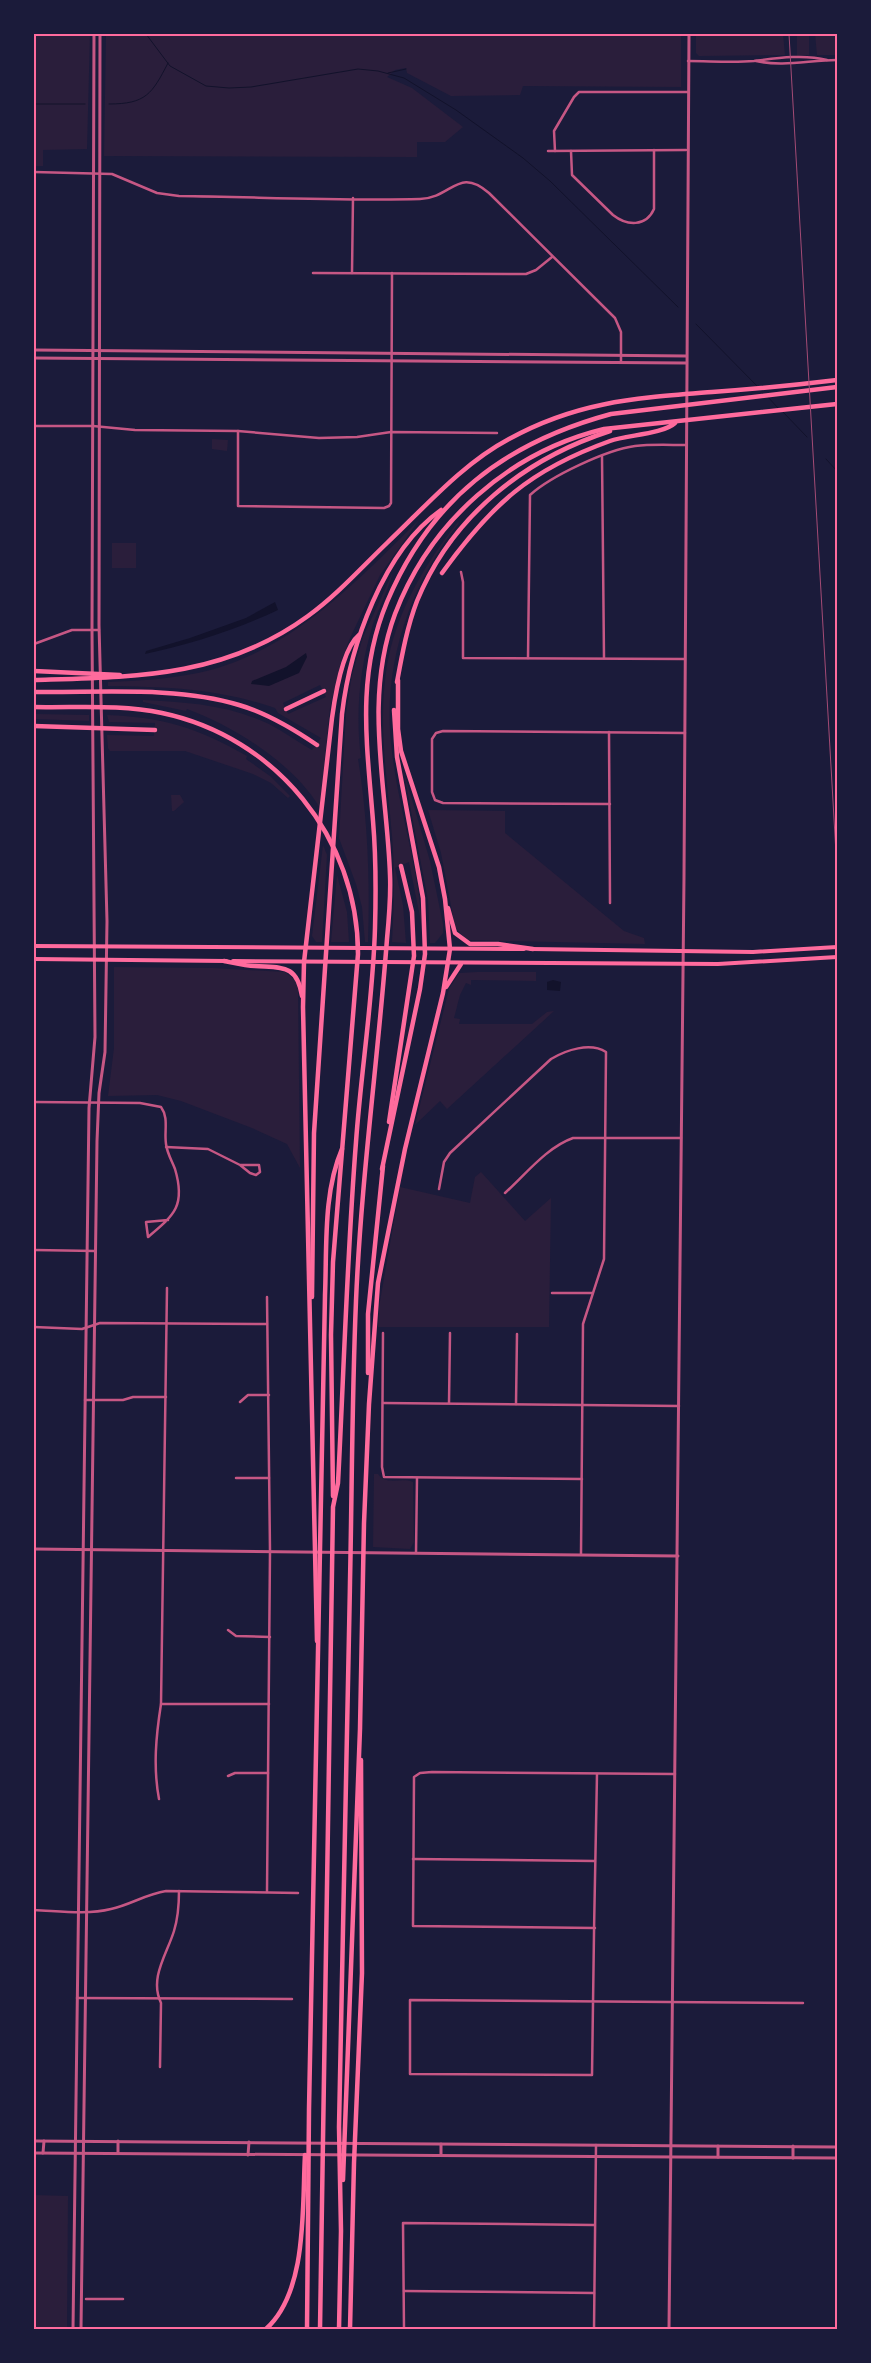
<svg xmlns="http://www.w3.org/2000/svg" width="871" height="2363" font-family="Commissioner,sans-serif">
  <rect width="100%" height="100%" fill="#1b1b3a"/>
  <g fill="#2a1e3b" fill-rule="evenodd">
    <path d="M34,34h56l-3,115 -44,1v16h-9z"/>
    <path d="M106,34h575v53l-158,-1 -3,9 -69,1 -44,-23 -1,-5 -11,2 -8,7 25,11 51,39 -18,15h-28v15l-313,-1z"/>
    <path d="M696,34h87l2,21 -86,1 -3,-3z"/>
    <path d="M797,34h12v21l-12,1z"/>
    <path d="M815,34h22v21h-20z"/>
    <path d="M212,439l16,1 -1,11 -15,-2z"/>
    <path d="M419,520l-39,55 -30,63 -9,24 -11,46 -10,100c-26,-44 -86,-82 -133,-99l-1,2 -43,-9v-2c44,2 86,5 126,24 15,8 29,18 43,26l9,-12 -43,-25 -3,-5c-60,-20 -105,-21 -167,-22v-4c30,-1 60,-3 90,-9 92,-20 157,-90 221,-153zM320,685l6,12 -38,17 -5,-11z"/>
    <path d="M458,522l1,1c-51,64 -78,146 -67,229 7,59 27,116 30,175l-13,-65 -14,6 8,37 3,38 -14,-1c2,-35 3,-70 0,-106 -4,-51 -13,-103 -7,-155 6,-60 36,-112 73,-159z"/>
    <rect x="112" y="543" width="24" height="25"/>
    <path d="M392,574c0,6 -15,40 -19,50 -13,42 -18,89 -12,134l-3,1c10,61 12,121 10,183h-3l-3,-35 -6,-23 -17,-46 7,-125 6,-38 11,-38z"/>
    <path d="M34,714l55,1v6l-55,-2z"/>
    <path d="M107,715c56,2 91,13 140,41l-1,3 24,17 20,20 -2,2 -17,-15 -18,-9 -68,-23h-75l-2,-3 -1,-13 47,1 1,-13 -46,-1z"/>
    <path d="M403,769l27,92 13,63v9l-8,10h-5l-2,-43z"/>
    <path d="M171,795h9l4,7 -10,9h-2z"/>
    <path d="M428,810l77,1v22l119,98 20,7 1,6 -179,-4 -11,-13 -14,-74z"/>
    <path d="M323,845l4,10 -5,87h-6l-4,-6z"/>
    <path d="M337,875l10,37 2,30h-18z"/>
    <path d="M114,967l99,1 72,4 10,8 3,9 2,179 -13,-24 -35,-16 -71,-27 -24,-6 -49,1 6,-48z"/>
    <path d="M477,972h59v9l-65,-1v5l-5,-2 -6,12 -6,23 6,1 -1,5h73l15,-12 7,-1 -107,98 -7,-8 -25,24 34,-136 10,-16z"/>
    <path d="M481,1172l44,49 26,-23 -2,129h-171l1,-20 21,-120 70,16 5,-26z"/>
    <path d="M374,1474h4c8,12 23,3 35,8l1,60 -4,7 -37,-2z"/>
    <path d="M34,2195l34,1 -1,133h-33z"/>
  </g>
  <g fill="#12122b">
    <path d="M275,602l3,8c-43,20 -87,34 -133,44l1,-3 44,-13 56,-20z"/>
    <path d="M306,653l1,4 -8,16 -30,13 -18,-2 1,-3 34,-14z"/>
    <path d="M553,980l8,2 -1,9 -13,-1v-8z"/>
  </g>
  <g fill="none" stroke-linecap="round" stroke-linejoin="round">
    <g stroke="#12122b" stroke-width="1">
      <path d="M146,34l24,32 36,20 23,2 22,-1 107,-18 20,2 26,7 52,32 67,48 27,23 128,126"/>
      <path d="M388,73l18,-4"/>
      <path d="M34,104h51"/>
      <path d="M109,104c37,0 43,-10 59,-41"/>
      <path d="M696,324l61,62"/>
      <path d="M767,396l11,12"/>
      <path d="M783,412l24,25"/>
      <path d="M826,459l11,12"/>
    </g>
    <g stroke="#c65784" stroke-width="2.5">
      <path d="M688,61c22,0 44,2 66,0 23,-3 50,-7 73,-1"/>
      <path d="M756,61c27,6 54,-1 81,-1"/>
      <path d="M548,151l138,-1"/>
      <path d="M555,151l-1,-20 20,-34 5,-5h109"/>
      <path d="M571,151l1,24 41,40c14,11 33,12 41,-6v-59"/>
      <path d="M34,172l78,2 45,19 22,3c80,1 161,5 241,3 32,-1 38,-33 69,-6l126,125 6,14v30"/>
      <path d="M313,273l213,1 10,-4 16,-13"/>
      <path d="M352,273l1,-75"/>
      <path d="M34,426h59l42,4 103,1 81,7 38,-1 34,-5 106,1"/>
      <path d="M238,431v75l146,2 5,-2 2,-3 1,-230"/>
      <path d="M602,456l2,202"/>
      <path d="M461,572l2,10v76l222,1"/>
      <path d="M34,644l38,-14h27"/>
      <path d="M528,658l2,-163c21,-19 76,-45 105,-49 16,-2 34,-1 51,-1"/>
      <path d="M609,732l1,171"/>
      <path d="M610,804l-167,-1 -8,-3 -3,-8v-53l4,-6 7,-2 242,2"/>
      <path d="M34,1102l106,1 21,4c8,11 3,24 5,37 1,9 6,17 9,25 11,37 -1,46 -27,68l-2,-15 22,-2"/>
      <path d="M166,1147l42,2 32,16 10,8 6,2 4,-3 -1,-7h-19"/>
      <path d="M439,1189l5,-27 6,-9 101,-94c15,-9 39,-17 55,-7l-2,207 -21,65 -2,230"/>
      <path d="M505,1193c20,-18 42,-46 68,-55h108"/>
      <path d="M34,1250l61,1"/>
      <path d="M552,1293h40"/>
      <path d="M34,1327l48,2 18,-6 167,1"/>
      <path d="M383,1333l-1,134 2,10 198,2"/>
      <path d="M85,1400h38l10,-3h33"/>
      <path d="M240,1402l8,-7h21"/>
      <path d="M383,1403l296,3"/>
      <path d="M449,1403l1,-70"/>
      <path d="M516,1404l1,-70"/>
      <path d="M236,1478h33"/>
      <path d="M416,1553l1,-75"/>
      <path d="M228,1630l8,6 34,1"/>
      <path d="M161,1704h108"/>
      <path d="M597,1774c-2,100 -4,201 -5,301l-182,-1v-74l393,3"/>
      <path d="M228,1776l7,-3h33"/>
      <path d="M159,1799c-6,-32 -3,-63 2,-95l6,-416"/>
      <path d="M413,1859l182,2"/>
      <path d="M267,1892l3,-341 -3,-254"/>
      <path d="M34,1910c25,1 53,5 77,-1 19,-4 35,-15 55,-18l132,2"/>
      <path d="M595,1928l-182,-2 1,-149 6,-4 12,-1 243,2"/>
      <path d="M77,1998l215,1"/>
      <path d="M160,2067l1,-64c-12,-25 6,-49 13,-72 4,-13 5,-26 5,-40"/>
      <path d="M404,2291l190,2"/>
      <path d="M86,2299h37"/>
      <path d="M404,2329l-1,-106 191,2"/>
      <path d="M594,2329l2,-184"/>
    </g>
    <g stroke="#c65784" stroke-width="3">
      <path d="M34,350l652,6"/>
      <path d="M34,358l652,5"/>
      <path d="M34,1549l644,7"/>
      <path d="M34,2141l803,6"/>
      <path d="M34,2153l803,5"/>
      <path d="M43,2153l1,-12"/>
      <path d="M118,2153v-12"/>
      <path d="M248,2155l1,-13"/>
      <path d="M441,2155v-11"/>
      <path d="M718,2157v-11"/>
      <path d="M793,2158v-12"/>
      <path d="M73,2329l16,-1221 6,-71 -3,-407 2,-596"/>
      <path d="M81,2329l16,-1188 2,-48 6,-41 2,-131 -8,-296 1,-591"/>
      <path d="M669,2329l15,-1452 5,-843"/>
    </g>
    <g stroke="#ff6b9d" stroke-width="4">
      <path d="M34,946l490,3"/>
      <path d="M531,949l222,3 84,-5"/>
      <path d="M34,959l192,2"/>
      <path d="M233,961l485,3 119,-7"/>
    </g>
    <g stroke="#ff6b9d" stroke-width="4.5">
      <path d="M442,573c49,-68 87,-103 168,-132 17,-6 53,-7 65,-18"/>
      <path d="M34,671l86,4"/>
      <path d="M34,680c100,-3 189,-2 274,-64 29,-21 53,-48 79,-73 38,-36 75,-79 122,-104 69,-38 128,-41 203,-47 42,-3 84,-7 125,-12"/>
      <path d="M397,682c5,-27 10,-55 20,-81 35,-85 107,-142 193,-170"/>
      <path d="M34,692c65,1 143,-6 205,13 28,8 53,23 78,40"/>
      <path d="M34,707c42,1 86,-3 128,6 114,24 196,125 196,241l-25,308 -2,73 2,161"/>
      <path d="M286,709l38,-18"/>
      <path d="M34,726l121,4"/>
      <path d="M448,908l7,25 15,11h28l35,5"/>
      <path d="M224,961c10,2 21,5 31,5 27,2 42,-2 47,30"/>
      <path d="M446,987l15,-23"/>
      <path d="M389,1122l25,-166 -2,-44 -11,-46"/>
      <path d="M382,1169l38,-180 5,-35 -2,-56 -26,-141 -3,-47"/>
      <path d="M312,1297l2,-164 28,-419c8,-68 41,-163 99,-204"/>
      <path d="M368,1373v-59l15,-148"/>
      <path d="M317,1641l-14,-634 1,-45 28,-244c3,-22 10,-69 27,-83"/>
      <path d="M343,2180l17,-451 4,-206 5,-119 9,-121 27,-134 38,-156 7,-44 -5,-50 -6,-32 -38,-116 -3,-22v-49"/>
      <path d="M266,2329c42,-38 36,-122 39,-174"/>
      <path d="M307,2329l2,-220 16,-814c2,-48 -2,-102 17,-146"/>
      <path d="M320,2329l13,-822 5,-24c6,-114 9,-227 18,-341 5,-71 17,-142 19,-214 1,-36 1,-72 -2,-107 -6,-77 -17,-145 14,-219 43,-102 117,-159 224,-188l226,-27"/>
      <path d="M339,2329l2,-98 -2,-104c4,-181 8,-363 11,-545 2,-94 2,-188 6,-281 5,-121 22,-242 31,-362 2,-21 4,-43 3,-64 -3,-88 -27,-175 5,-261 35,-92 114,-162 209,-185l233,-25"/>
      <path d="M350,2329l4,-166 8,-190 -1,-213"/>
    </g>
    <path stroke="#a44b75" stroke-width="1" d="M789,34l48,837"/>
  </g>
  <rect width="871" height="2363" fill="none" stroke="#1b1b3a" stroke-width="70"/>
  <rect x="35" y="35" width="801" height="2293" fill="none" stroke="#ff6b9d" stroke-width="2"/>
</svg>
